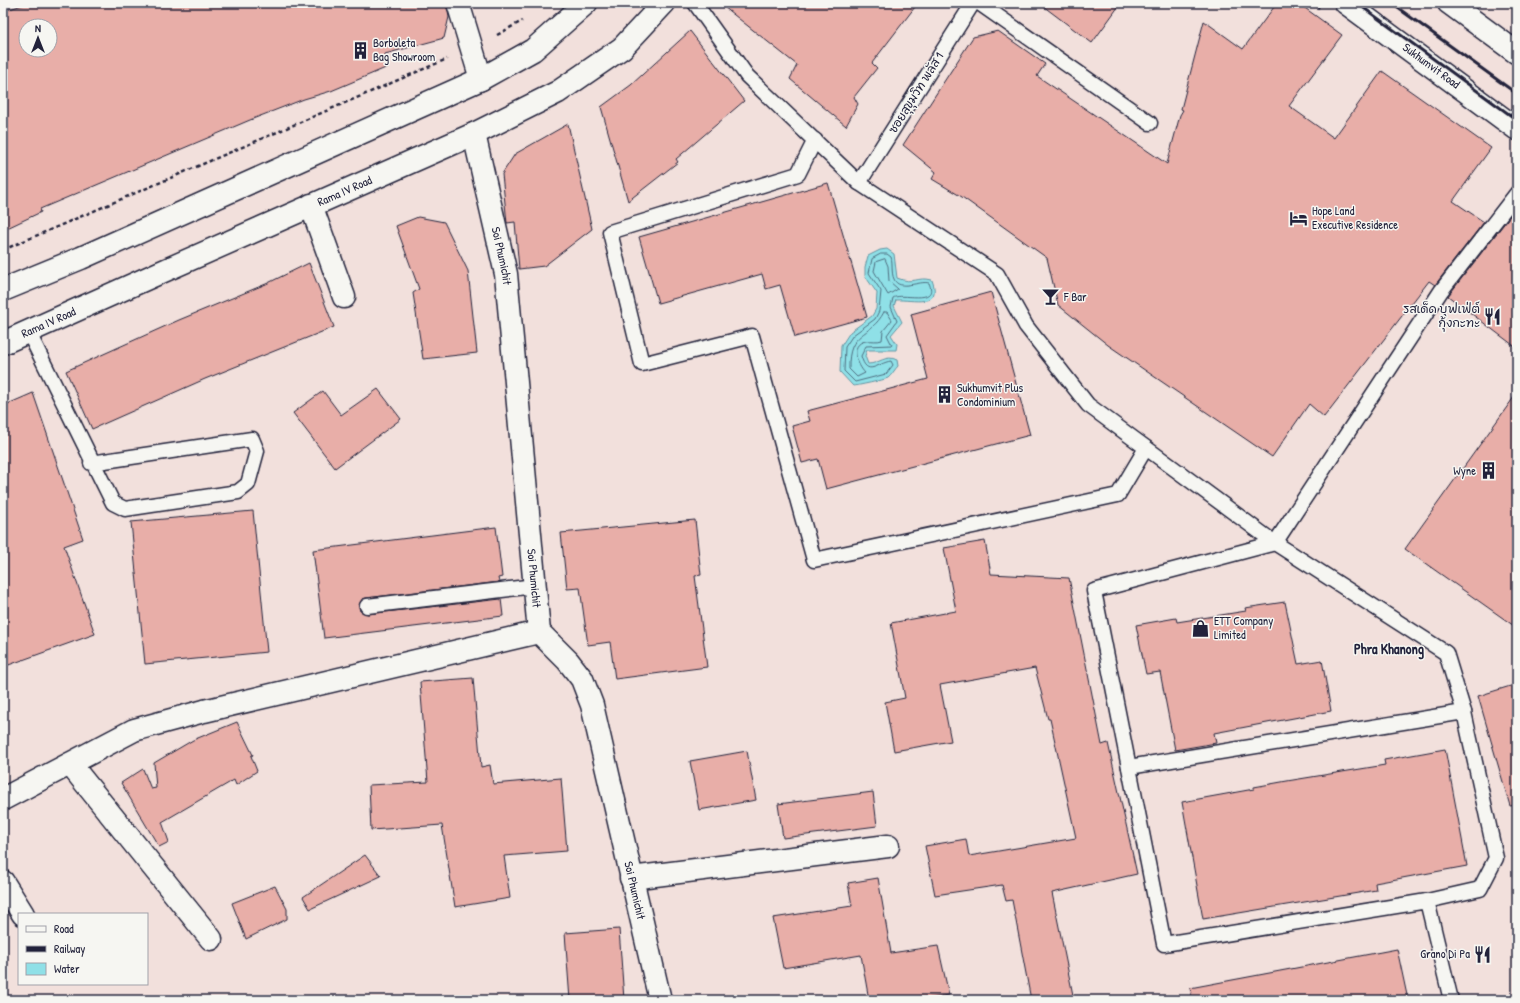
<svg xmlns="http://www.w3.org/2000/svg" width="1520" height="1003" font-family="'Patrick Hand','Playpen Sans Thai',sans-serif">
  <rect width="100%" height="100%" fill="#f2e0dc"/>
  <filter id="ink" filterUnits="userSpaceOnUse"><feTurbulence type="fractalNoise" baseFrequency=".025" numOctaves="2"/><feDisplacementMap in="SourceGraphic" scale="8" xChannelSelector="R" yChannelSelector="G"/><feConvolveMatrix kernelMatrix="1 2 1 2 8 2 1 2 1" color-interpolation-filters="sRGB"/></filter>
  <g filter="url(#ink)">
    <path fill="#8fe0e7" stroke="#6394a2" d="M887,249l7,5 3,24c17,7 20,-2 35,2 11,29 -20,19 -36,20l-2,6 8,16 -11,13 6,9 -1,6h-29l-2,6 3,8c11,0 18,-10 29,-4l1,6c-3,3 -7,10 -10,12 -4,2 -31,8 -35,8l-13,-14 1,-26 9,-14 22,-16 4,-7 1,-16 -12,-17v-9l3,-11 12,-6z"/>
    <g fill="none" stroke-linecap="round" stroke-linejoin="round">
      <g stroke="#4e6e80" stroke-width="1">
        <path d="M881,254h6l4,3c2,6 0,16 3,22 5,13 26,1 35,4 10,23 -27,9 -36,15l-2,9 6,14 -10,14 5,10 -26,1 -5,10c6,22 16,7 30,5l2,4 -7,9 -31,8 -11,-11 1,-24 8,-12 22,-16 4,-8 2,-20 -12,-18 3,-14z"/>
        <path d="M885,259l3,7 1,15 9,8 -10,6 -14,-24 2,-9z"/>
        <path d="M884,312h3l5,8 -9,11 -1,9c-5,2 -10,0 -16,1 -18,3 -8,25 -1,32l-8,4 -8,-8c-1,-40 21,-30 35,-57z"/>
      </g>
    </g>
    <g fill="#e8aea8" stroke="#22223b" fill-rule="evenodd">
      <path d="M29,3h417l3,14 -5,21 -59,16 3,13 -57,24 -27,8 -54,21 -210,89 1,3 -38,18v-219zM26,26h24v24h-24z"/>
      <path d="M719,3h199l-46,60 5,5 -23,29 4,7 -12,22 -56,-47 7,-14z"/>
      <path d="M1039,3h82l-29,40z"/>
      <path d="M1277,3h21l44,32 -53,71 45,32 48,-67 109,77 -38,53 31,21 -49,63 -6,-4 -105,136 -15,-13 -37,53 -164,-112 -50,-40 -11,-47 -85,-61 -30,-18 4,-7 -33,-27 70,-108 25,-6 47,33 -8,12 130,88 13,-49 3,-5 -2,-1 23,-88 39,28z"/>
      <path d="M690,31l54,70 -68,58 2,3 -50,39 -27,-94 30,-22z"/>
      <path d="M568,124l24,105 -48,37 -25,3 -4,-47 -8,1 -5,-49 13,-20z"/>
      <path d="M828,183l39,134 -72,20 -15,-52 -14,4 -4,-15 -104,29 -19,-66z"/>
      <path d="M1517,207v141l-69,-52z"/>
      <path d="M418,217l26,5 24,49 9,82 -54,6 -10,-66 6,-4 -23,-63z"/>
      <path d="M309,263l25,64 -129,52 -113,50 -26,-58 113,-51 87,-36z"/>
      <path d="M991,292l39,143 -204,54 -8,-30 -16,4 -10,-37 18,-5 -3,-10 121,-32 -17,-65z"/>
      <path d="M378,389l23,30 -66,49 -42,-55 30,-22 18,24z"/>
      <path d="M33,393l50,146 -19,7 31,88 -92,33v-261z"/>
      <path d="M1517,393v235l-112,-79z"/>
      <path d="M253,511l14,141 -122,12 -14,-142z"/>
      <path d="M695,520l6,55 -6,1 12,91 -92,12 -5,-37 -22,3 -8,-57 -13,1 -6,-56z"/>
      <path d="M496,527l6,50 -4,1 1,4 -133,16 -4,1 -3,8 1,4 8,3 133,-15 2,17 -179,22 -11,-88z"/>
      <path d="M985,541l6,33 78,4 33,167 6,-2 29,131 -85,19 22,107h-43l-19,-100 -6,1 -4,-16 -67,10 -10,-49 41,-7 3,17 107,-18 -26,-119h-2l-13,-51 -95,17 11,56 -57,10 -9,-49 20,-4 -14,-75 65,-12 -12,-63z"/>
      <path d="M1285,602l13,62 24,-4 9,51 -117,22 2,10 -41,7 -15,-78 -14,2 -10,-49 40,-7 1,4 69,-11 -1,-3z"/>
      <path d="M473,678l8,89 9,-2 3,19 68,-6 6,73 -63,5 6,42 -55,9 -13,-82 -71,5 -2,-45 59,-3 -8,-100z"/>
      <path d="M1517,684v121l-7,1 -32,-110z"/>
      <path d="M237,722l16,33 -2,1 6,15 -21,14 -2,-5 -72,42 7,20 -10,5 -38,-64 22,-14 8,20 5,-1 -2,-25 39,-23z"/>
      <path d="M1445,749l22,117 -92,17 1,7 -173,29 -21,-117 72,-13v-2l33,-6 98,-16 -1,-5z"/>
      <path d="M747,751l9,49 -57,10 -9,-49z"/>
      <path d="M873,792l4,34 -94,12 -5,-34z"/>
      <path d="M365,855l16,21 -71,33 -7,-12z"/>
      <path d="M878,878l13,75 47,-7 11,49 -30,5h-50l-8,-45 -78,13 -10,-50 79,-12 -4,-23z"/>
      <path d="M275,886l12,23v10l-41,20 -14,-36z"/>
      <path d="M619,929l5,71h-54l-5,-67z"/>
      <path d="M1397,949l11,51h-216l-2,-12z"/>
    </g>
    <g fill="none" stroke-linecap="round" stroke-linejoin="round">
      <defs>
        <g id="lane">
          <path d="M695,3l52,73 112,107 138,91 29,52 62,79 187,138 171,110 18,59 32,146 -16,31 -53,12"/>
          <path d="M979,3l171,120"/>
          <path d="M815,140l-17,34 -188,58 32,132 110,-28 62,224 304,-65 28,-47"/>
          <path d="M859,183l114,-180"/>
          <path d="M29,333l84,170 12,6 113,-17 10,-8 9,-33 -5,-12 -161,24"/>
          <path d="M367,606l168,-20"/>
          <path d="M1129,767l335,-55"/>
          <path d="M1451,1000l-24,-99 -263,43 -70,-353 181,-48 166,-252 76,-98"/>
        </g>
        <g id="street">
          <path d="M458,3l23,76"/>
          <path id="s1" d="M474,134l32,140 33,358 29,29 14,18 10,26 68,295"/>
          <path d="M311,205l33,92"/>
          <path d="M70,764l141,175"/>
          <path d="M3,799l131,-69 70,-19 335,-79"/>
          <path d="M631,878l257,-32"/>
          <path d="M3,882l20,32"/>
        </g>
        <g id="primary">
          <path id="s2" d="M1346,3l171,126"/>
          <path d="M1449,3l68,50"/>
          <path d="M3,290l78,-32 400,-179 52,-29 53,-47"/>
          <path id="s3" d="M3,343l156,-70 315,-139 84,-42 64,-44 42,-45"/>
        </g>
      </defs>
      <use href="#lane" stroke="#22223b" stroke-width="17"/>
      <use href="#street" stroke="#22223b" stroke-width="25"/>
      <use href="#primary" stroke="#22223b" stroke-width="25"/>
      <g stroke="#22223b" stroke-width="2.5" stroke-dasharray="4 3" stroke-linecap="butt">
        <path d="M1312,3l7,5"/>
        <path d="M497,35l25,-14"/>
        <path d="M3,250l444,-191"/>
      </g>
      <use href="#lane" stroke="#f6f6f2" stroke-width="14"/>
      <use href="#street" stroke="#f6f6f2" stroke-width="22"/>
      <use href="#primary" stroke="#f6f6f2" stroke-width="22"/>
      <g stroke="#22223b" stroke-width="3">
        <path d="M1357,3l160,117"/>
        <path d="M1391,3l126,91"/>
      </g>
    </g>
  </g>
  <defs>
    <symbol id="building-bare" viewBox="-9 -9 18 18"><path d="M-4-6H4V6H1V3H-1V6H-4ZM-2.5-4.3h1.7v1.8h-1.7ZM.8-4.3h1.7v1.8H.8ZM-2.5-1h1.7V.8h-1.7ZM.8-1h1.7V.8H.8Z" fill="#22223b" stroke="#f6f6f2" stroke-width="2.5" paint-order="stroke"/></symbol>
    <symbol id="hotel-bare" viewBox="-9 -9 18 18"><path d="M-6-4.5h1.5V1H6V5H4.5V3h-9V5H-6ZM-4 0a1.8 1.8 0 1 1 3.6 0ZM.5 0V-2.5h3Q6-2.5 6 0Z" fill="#22223b" stroke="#f6f6f2" stroke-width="2.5" paint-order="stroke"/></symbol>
    <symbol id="bar-bare" viewBox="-9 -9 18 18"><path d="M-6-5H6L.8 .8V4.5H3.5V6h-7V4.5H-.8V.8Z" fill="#22223b" stroke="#f6f6f2" stroke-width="2.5" paint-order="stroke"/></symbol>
    <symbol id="restaurant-bare" viewBox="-9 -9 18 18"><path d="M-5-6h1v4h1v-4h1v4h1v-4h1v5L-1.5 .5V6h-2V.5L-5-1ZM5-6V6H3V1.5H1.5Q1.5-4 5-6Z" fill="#22223b" stroke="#f6f6f2" stroke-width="2.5" paint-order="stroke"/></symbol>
    <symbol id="shop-bare" viewBox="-9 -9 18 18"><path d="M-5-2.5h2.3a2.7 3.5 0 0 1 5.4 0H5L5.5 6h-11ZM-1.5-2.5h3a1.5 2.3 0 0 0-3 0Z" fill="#22223b" stroke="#f6f6f2" stroke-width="2.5" paint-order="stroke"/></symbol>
  </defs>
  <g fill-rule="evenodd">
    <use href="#building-bare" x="348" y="38" width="25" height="25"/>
    <use href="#hotel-bare" x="1286" y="206" width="25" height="25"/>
    <use href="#bar-bare" x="1038" y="284" width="25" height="25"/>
    <use href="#restaurant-bare" x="1480" y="304" width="25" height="25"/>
    <use href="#building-bare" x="932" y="382" width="25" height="25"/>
    <use href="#building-bare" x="1476" y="458" width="25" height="25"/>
    <use href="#shop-bare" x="1188" y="616" width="25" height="25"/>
    <use href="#restaurant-bare" x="1470" y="942" width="25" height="25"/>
  </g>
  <g text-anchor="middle" stroke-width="3" stroke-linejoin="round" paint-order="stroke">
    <g font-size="12" fill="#22223b" stroke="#f6f6f2" text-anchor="start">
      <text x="373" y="47">Borboleta<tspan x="373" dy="14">Bag Showroom</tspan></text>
      <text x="1312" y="215">Hope Land<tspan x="1312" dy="14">Executive Residence</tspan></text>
      <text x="1064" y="301">F Bar</text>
      <text x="1480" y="313" text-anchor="end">รสเด็ด บุฟเฟ่ต์<tspan x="1480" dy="14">กุ้งกะทะ</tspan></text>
      <text x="957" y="392">Sukhumvit Plus<tspan x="957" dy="14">Condominium</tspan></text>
      <text x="1476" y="475" text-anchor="end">Wyne</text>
      <text x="1214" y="625">ETT Company<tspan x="1214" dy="14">Limited</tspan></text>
      <text x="1470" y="958" text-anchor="end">Grano Di Pa</text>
    </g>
    <g font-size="12" fill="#22223b" stroke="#f6f6f2">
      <text dy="4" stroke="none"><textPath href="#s2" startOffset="106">Sukhumvit Road</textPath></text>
      <text transform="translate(916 93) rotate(-58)" y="4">ซอยสุขุมวิท พลัส 1</text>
      <text dy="4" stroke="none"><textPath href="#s3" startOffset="374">Rama IV Road</textPath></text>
      <text dy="4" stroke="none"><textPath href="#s1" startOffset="125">Soi Phumichit</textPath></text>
      <text dy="4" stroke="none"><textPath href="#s3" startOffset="50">Rama IV Road</textPath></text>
      <text dy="4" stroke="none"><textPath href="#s1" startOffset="449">Soi Phumichit</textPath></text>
      <text dy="4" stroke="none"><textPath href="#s1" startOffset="785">Soi Phumichit</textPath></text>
    </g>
    <g font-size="14" font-weight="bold" fill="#22223b" stroke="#f6f6f2">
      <text x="1389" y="654">Phra Khanong</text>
    </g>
  </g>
  <rect width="1520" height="1003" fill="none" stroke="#f6f6f2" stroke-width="16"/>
  <rect x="8" y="8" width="1504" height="987" fill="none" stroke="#22223b" stroke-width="1.5" filter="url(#ink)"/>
  <rect x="18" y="913" width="130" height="72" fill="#f6f6f2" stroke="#a1a1a9"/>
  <rect x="26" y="926" width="20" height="6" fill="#f6f6f2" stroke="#a1a1a9"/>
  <text x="54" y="933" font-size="12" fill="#22223b">Road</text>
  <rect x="26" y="946" width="20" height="6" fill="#22223b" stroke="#a1a1a9"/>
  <text x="54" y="953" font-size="12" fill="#22223b">Railway</text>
  <rect x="26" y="963" width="20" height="12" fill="#8fe0e7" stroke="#a1a1a9"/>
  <text x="54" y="973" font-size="12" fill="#22223b">Water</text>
  <g transform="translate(38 38)"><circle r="19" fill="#f6f6f2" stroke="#a1a1a9"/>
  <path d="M0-3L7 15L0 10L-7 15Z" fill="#22223b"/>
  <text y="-6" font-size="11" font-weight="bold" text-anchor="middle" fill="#22223b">N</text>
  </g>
</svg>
